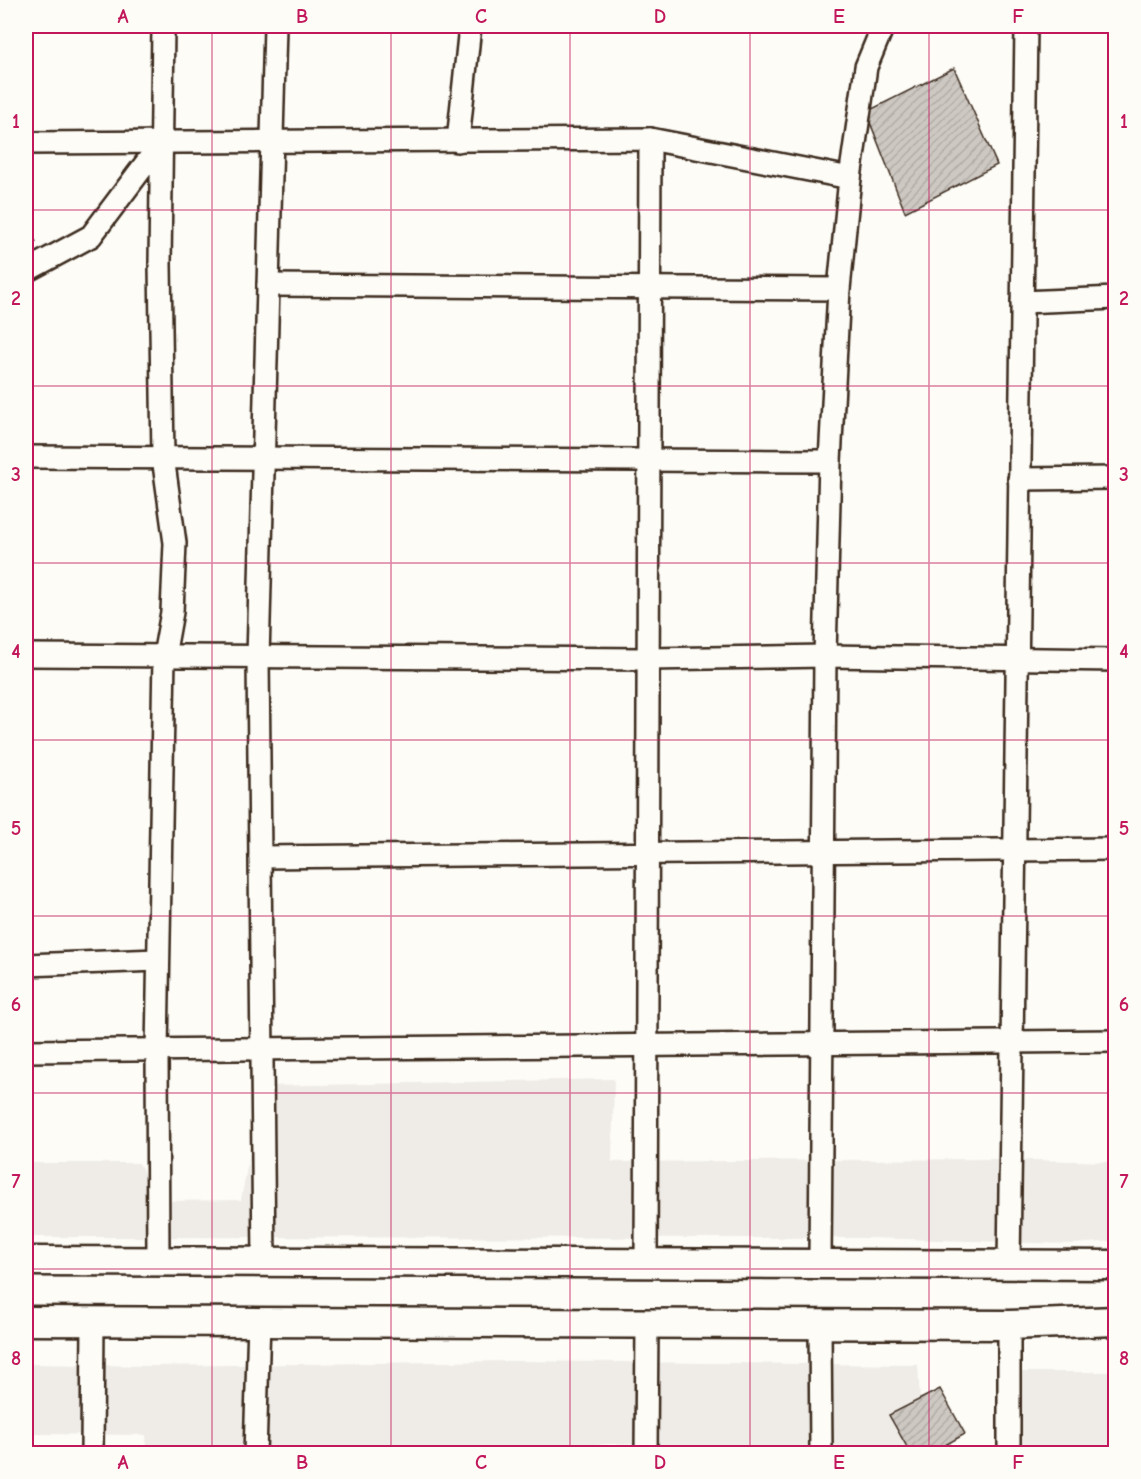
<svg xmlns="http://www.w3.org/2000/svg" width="1141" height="1479" font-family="'Comic Neue',sans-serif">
  <defs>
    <pattern id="building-hatch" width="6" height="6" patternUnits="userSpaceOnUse" patternTransform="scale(1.5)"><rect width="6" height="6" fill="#cdc8c2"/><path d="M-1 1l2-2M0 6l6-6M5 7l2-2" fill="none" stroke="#b1aca6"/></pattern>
  </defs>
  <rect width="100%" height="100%" fill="#fdfcf7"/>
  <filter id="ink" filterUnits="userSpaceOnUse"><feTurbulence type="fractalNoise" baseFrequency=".0167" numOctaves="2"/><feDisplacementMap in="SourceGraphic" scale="12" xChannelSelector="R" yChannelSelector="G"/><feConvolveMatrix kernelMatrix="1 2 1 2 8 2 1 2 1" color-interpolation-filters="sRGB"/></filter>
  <g filter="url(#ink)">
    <g fill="#efece7">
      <path d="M614,1079l-2,83 376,-3 127,3v79l-42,3 -205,-6 -842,-1v-74h113l19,38 83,-1 21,-114z"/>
      <path d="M509,1361l409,4 2,35 -30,15 21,38 -79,1 -1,-4 -222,-6 -111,10h-351l-1,-19 -120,-1v-70l127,2z"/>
      <path d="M1016,1372h99v81h-98z"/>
    </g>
    <g fill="url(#building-hatch)" stroke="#3b2a1e" stroke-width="1.5">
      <path d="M954,68l43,97 -92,47 -39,-100z"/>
      <path d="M26,223l10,19 -10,6z"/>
      <path d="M940,1389l25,45 -36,20h-18l-22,-39z"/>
    </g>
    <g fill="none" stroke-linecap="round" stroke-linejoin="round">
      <defs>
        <g id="minor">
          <path d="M458,141l12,-115"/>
          <path d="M26,143l624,-4 200,39"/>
          <path d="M26,271l65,-35 70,-93"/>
          <path d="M268,285l571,4"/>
          <path d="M1022,302l94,-4"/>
          <path d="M26,457l804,4"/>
          <path d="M1019,479l97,-1"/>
          <path d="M26,655l622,4 177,-3 291,4"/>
          <path d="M260,857l856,-8"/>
          <path d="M26,965l132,-5"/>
          <path d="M26,1051l1090,-10"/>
          <path d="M820,1261l5,-605 5,-195 9,-172 11,-111 16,-111 17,-41"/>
          <path d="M158,1262l-1,-211 7,-395 8,-44 3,-69 -12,-86 -3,-193 3,-238"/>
          <path d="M264,1262l-6,-604 17,-632"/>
          <path d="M646,1264l4,-1125"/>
          <path d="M1009,1264l17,-1238"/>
          <path d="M820,1324l1,130"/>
          <path d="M1009,1325v129"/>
          <path d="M92,1454l1,-134"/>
          <path d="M255,1454l4,-134"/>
          <path d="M646,1454l1,-131"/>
        </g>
        <g id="secondary">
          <path d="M26,1261c363,1 726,1 1090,4"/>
          <path d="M26,1321l983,4 107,-4"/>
        </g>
      </defs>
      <use href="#minor" stroke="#3b2a1e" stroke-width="26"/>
      <use href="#secondary" stroke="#3b2a1e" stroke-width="33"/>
      <use href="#minor" stroke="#fdfcf7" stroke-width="21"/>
      <use href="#secondary" stroke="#fdfcf7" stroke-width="28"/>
    </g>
  </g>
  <path fill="none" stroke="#c2185b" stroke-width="1.5" stroke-opacity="0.55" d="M212,26v1428M391,26v1428M570,26v1428M750,26v1428M929,26v1428M26,210h1090M26,386h1090M26,563h1090M26,740h1090M26,916h1090M26,1093h1090M26,1269h1090"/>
  <rect width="1141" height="1479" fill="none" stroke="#fdfcf7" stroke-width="66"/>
  <rect x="33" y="33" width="1075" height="1413" fill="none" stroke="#c2185b" stroke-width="2"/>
  <g font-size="20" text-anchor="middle" font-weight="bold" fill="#c2185b">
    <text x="123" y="23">A</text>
    <text x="302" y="23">B</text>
    <text x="481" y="23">C</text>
    <text x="660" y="23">D</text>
    <text x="839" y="23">E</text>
    <text x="1018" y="23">F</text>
    <text x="16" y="128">1</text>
    <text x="1124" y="128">1</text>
    <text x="16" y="305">2</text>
    <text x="1124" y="305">2</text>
    <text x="16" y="481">3</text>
    <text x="1124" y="481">3</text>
    <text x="16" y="658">4</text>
    <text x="1124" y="658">4</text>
    <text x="16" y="835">5</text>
    <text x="1124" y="835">5</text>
    <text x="16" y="1011">6</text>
    <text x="1124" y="1011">6</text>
    <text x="16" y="1188">7</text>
    <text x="1124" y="1188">7</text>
    <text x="16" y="1365">8</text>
    <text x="1124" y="1365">8</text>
    <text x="123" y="1469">A</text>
    <text x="302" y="1469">B</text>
    <text x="481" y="1469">C</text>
    <text x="660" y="1469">D</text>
    <text x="839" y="1469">E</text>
    <text x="1018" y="1469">F</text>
  </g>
</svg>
